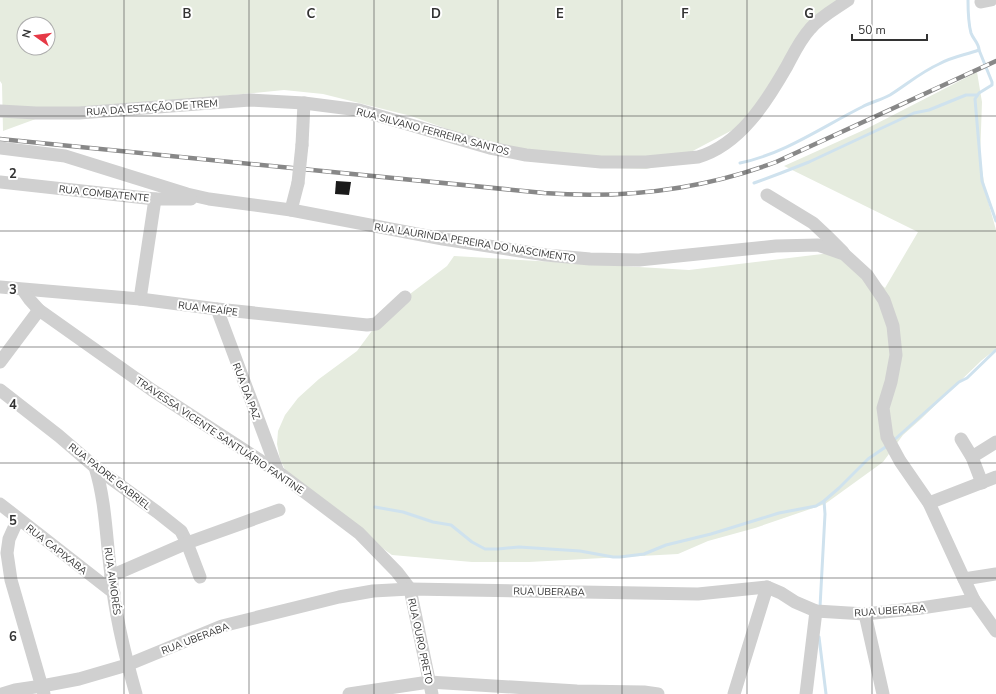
<svg xmlns="http://www.w3.org/2000/svg" width="996" height="694" font-family="'Nunito Sans',sans-serif">
  <rect width="100%" height="100%" fill="#fff"/>
  <g fill="#e6ecdf" fill-rule="evenodd">
    <path d="M0,0h841l-59,65 -40,60 -74,39 -22,5 -32,-1 -111,-19 -92,-33 -88,-22 -39,-4 -123,12 -98,7 -60,22 -1,-47 -2,-3zM24,24h24v24h-24z"/>
    <path d="M977,72l5,30 -2,56 6,36 10,36v119l-14,11 -61,59 -18,16 -20,27 -58,42 -70,24 -47,13 -30,13 -149,8h-57l-80,-7 -25,-18 -78,-59 -9,-19 -3,-15 1,-13 7,-16 13,-17 21,-19 38,-28 17,-23 28,-28 45,-34 7,-10 235,14 150,-18 18,11 28,25 33,-56 -134,-66 82,-37z"/>
  </g>
  <g fill="none" stroke-linecap="round" stroke-linejoin="round">
    <g stroke="#cfe2ee" stroke-width="3">
      <path d="M968,0c0,11 0,22 3,33 2,6 8,10 8,17l13,32v3l-13,8 -4,6 7,82 14,40"/>
      <path d="M740,163c44,-9 82,-36 122,-56 9,-5 19,-7 28,-12 16,-10 31,-23 49,-31 12,-7 26,-9 40,-14"/>
      <path d="M754,183l27,-10 28,-11 105,-49 15,-3 37,-15h11"/>
      <path d="M893,441l66,-59 8,-4 29,-28"/>
      <path d="M375,507l28,5 30,10 18,3 21,17 13,7h13l21,-2 61,4 33,6h7l24,-3 22,-9 45,-11 68,-21 37,-7 8,-5 15,-13 29,-29 19,-13"/>
      <path d="M820,607l5,-93 -1,-13"/>
      <path d="M819,637l7,57"/>
    </g>
  </g>
  <path fill="#1a1a1a" d="M336,181l15,1 -2,13 -14,-1z"/>
  <g fill="none" stroke-linecap="round" stroke-linejoin="round">
    <g stroke="#d0d0d0" stroke-width="13">
      <path d="M981,2l10,-2"/>
      <path d="M0,111l36,2h43l171,-13 54,3 55,7 131,38 36,7 75,7h45l52,-5c42,-12 69,-56 89,-91 7,-13 13,-26 23,-37 10,-12 25,-20 38,-29"/>
      <path d="M302,145l2,-42"/>
      <path d="M0,148l65,8 122,38 22,5 82,11 152,29 103,16 44,4 49,1 137,-14 42,-1 26,9 23,21 17,25 9,26 3,29 -5,27 -8,26 4,29 13,24 29,42 35,76 10,21 22,31"/>
      <path d="M0,182l155,17h36"/>
      <path d="M767,195l46,28 17,16 13,13"/>
      <path d="M291,210l7,-27"/>
      <path d="M0,287l140,12 77,10 150,16 9,-1 29,-27"/>
      <path d="M23,290l7,10 9,10 113,80 126,82 81,61 38,39 13,17 22,105"/>
      <path d="M140,299l15,-100"/>
      <path d="M217,309l61,163"/>
      <path d="M0,362l39,-52"/>
      <path d="M0,390l59,46 36,31 62,45 24,19 6,12 13,34"/>
      <path d="M961,439l11,18 10,26"/>
      <path d="M972,457l24,-15"/>
      <path d="M95,467c11,35 11,72 16,108 4,39 14,81 25,119"/>
      <path d="M929,503l67,-26"/>
      <path d="M0,504l114,89"/>
      <path d="M18,519l-9,20 -2,14 4,27 33,114"/>
      <path d="M111,576l76,-33 92,-33"/>
      <path d="M964,579l32,-5"/>
      <path d="M865,614l18,80"/>
      <path d="M2,694l13,-4 27,-4 37,-7 48,-14 95,-39 117,-29 34,-6 37,-2 288,5 69,-7 14,6 14,9 21,9 49,3 56,-6 53,-8"/>
      <path d="M349,694l80,-12 148,9 67,1 14,2"/>
      <path d="M734,694l33,-107"/>
      <path d="M806,694l10,-83"/>
    </g>
    <defs>
      <path id="rail" d="M0,139l544,54c79,6 157,-3 232,-31l220,-101"/>
    </defs>
    <use href="#rail" stroke="#888" stroke-width="4.5"/>
    <use href="#rail" stroke="#fff" stroke-width="3" stroke-dasharray="9" stroke-linecap="butt"/>
    <path stroke="#d0d0d0" stroke-width="13" d="M298,183l4,-38"/>
  </g>
  <path fill="none" stroke="#333" stroke-width="1" stroke-opacity="0.55" d="M124,0v694M249,0v694M374,0v694M498,0v694M622,0v694M747,0v694M872,0v694M0,116h996M0,231h996M0,347h996M0,463h996M0,578h996"/>
  <g text-anchor="middle" stroke-width="4" stroke-linejoin="round" paint-order="stroke">
    <g font-size="10" fill="#333" stroke="#fff">
      <text transform="translate(152 107) rotate(-4)" y="4">RUA DA ESTAÇÃO DE TREM</text>
      <text transform="translate(433 131) rotate(15)" y="4">RUA SILVANO FERREIRA SANTOS</text>
      <text transform="translate(104 193) rotate(6)" y="4">RUA COMBATENTE</text>
      <text transform="translate(475 242) rotate(9)" y="4">RUA LAURINDA PEREIRA DO NASCIMENTO</text>
      <text transform="translate(208 308) rotate(7)" y="4">RUA MEAÍPE</text>
      <text transform="translate(247 391) rotate(69)" y="4">RUA DA PAZ</text>
      <text transform="translate(220 435) rotate(34)" y="4">TRAVESSA VICENTE SANTUÁRIO FANTINE</text>
      <text transform="translate(110 476) rotate(38)" y="4">RUA PADRE GABRIEL</text>
      <text transform="translate(57 549) rotate(38)" y="4">RUA CAPIXABA</text>
      <text transform="translate(113 581) rotate(82)" y="4">RUA AIMORÉS</text>
      <text transform="translate(549 591) rotate(1)" y="4">RUA UBERABA</text>
      <text transform="translate(890 610) rotate(-4)" y="4">RUA UBERABA</text>
      <text transform="translate(195 638) rotate(-21)" y="4">RUA UBERABA</text>
      <text transform="translate(421 641) rotate(78)" y="4">RUA OURO PRETO</text>
    </g>
  </g>
  <g font-size="13" text-anchor="middle" font-weight="bold" fill="#333" stroke="#fff" stroke-width="4" stroke-linejoin="round" paint-order="stroke">
    <text x="187" y="18">B</text>
    <text x="311" y="18">C</text>
    <text x="436" y="18">D</text>
    <text x="560" y="18">E</text>
    <text x="685" y="18">F</text>
    <text x="809" y="18">G</text>
    <text x="13" y="178">2</text>
    <text x="13" y="294">3</text>
    <text x="13" y="409">4</text>
    <text x="13" y="525">5</text>
    <text x="13" y="641">6</text>
  </g>
  <g transform="translate(36 36) rotate(284)"><circle r="19" fill="#ffffff" stroke="#adadad"/>
  <path d="M0-3L7 15L0 10L-7 15Z" fill="#e63946"/>
  <text y="-6" font-size="11" font-weight="bold" text-anchor="middle" fill="#333333">N</text>
  </g>
  <path d="M852 34v6h75v-6" fill="none" stroke="#333333" stroke-width="2"/>
  <text x="858" y="34" font-size="12" fill="#333333" stroke="#ffffff" stroke-width="3" paint-order="stroke">50 m</text>
</svg>
